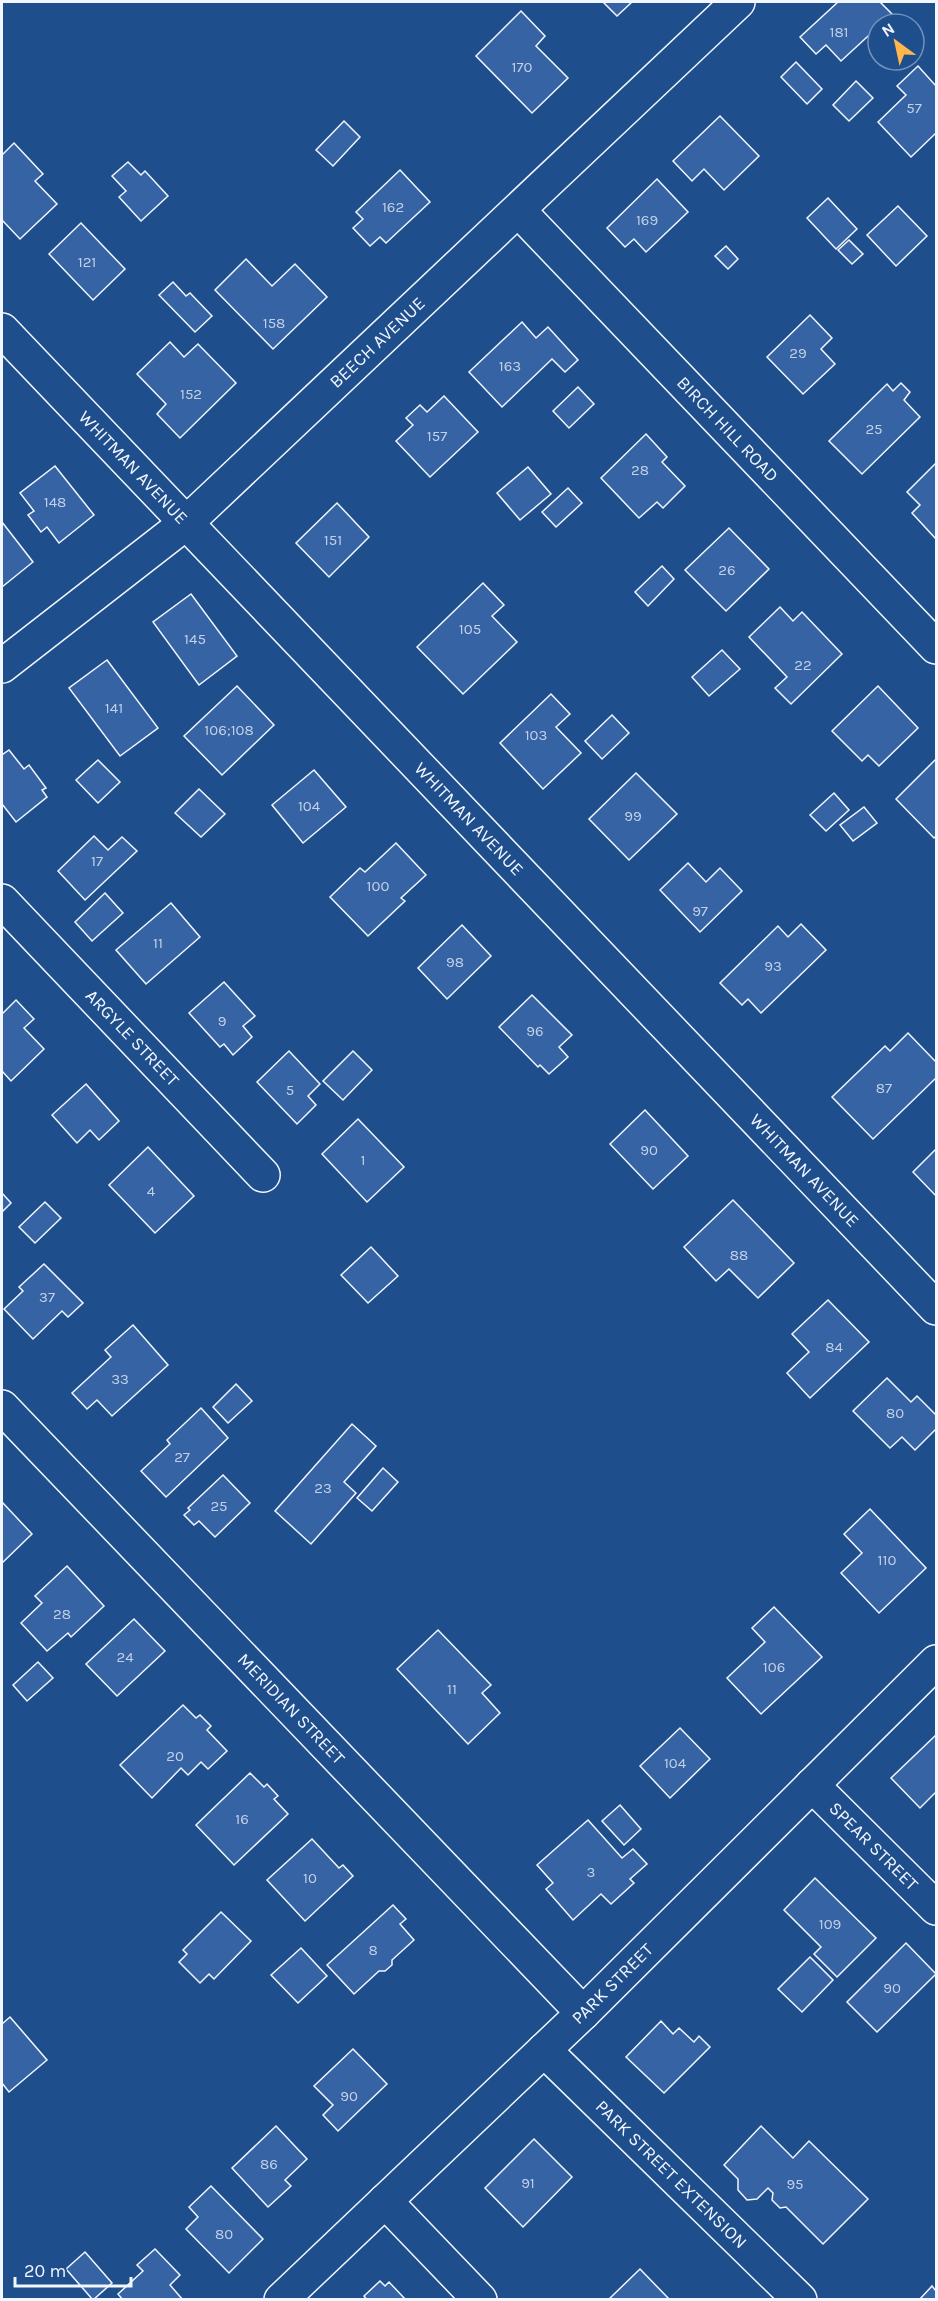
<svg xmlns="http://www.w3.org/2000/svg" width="938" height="2301" font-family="Karla,sans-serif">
  <rect width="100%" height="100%" fill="#1f4e8c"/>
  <g fill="#3563a3" stroke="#f2f6ff" stroke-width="1.5">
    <path d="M603,2h29l-15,14z"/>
    <path d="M838,2h42l12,12 -51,47 -15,-16 -10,9 -16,-17z"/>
    <path d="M521,11l24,25 -9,10 32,32 -36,35 -56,-57z"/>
    <path d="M796,62l26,27 -15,15 -26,-27z"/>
    <path d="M918,66l18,20v47l-25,24 -33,-35 28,-27 -9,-9z"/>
    <path d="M856,81l17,17 -24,23 -16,-16z"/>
    <path d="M720,116l39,40 -35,34 -20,-21 -12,12 -19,-20z"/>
    <path d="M344,121l16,16 -27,29 -17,-16z"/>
    <path d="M14,143l29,31 -8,7 22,23 -37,35 -18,-19v-65z"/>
    <path d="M128,162l13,13 4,-4 23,25 -27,25 -22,-24 7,-6 -14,-15z"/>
    <path d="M400,170l30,32 -44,41 -6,-6 -10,9 -17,-18 10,-9 -7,-7z"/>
    <path d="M657,179l31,33 -42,40 -12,-13 -9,8 -18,-19z"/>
    <path d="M828,198l29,31 -21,20 -29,-31z"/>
    <path d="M898,206l29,30 -31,30 -29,-31z"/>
    <path d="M81,223l44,46 -32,31 -44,-46z"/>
    <path d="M849,240l14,14 -11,10 -14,-14z"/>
    <path d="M726,246l12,13 -10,10 -13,-13z"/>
    <path d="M246,259l26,27 23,-22 32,33 -54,52 -58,-59z"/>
    <path d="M173,282l13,14 4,-3 22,23 -17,16 -36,-37z"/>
    <path d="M810,315l22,23 -11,11 14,15 -32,30 -36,-37z"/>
    <path d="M522,322l14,16 12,-11 30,33 -13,12 -13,-13 -50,48 -33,-35z"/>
    <path d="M170,342l14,15 14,-13 38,39 -56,55 -23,-24 9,-10 -29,-30z"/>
    <path d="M901,383l9,9 -6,8 16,17 -58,57 -33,-33 58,-57 6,7z"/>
    <path d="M578,387l16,17 -25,24 -16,-17z"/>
    <path d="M444,396l34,36 -48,45 -34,-36 17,-16 -7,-7 14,-13 7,7z"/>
    <path d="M646,434l21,23 -5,5 23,24 -22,22 -6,-6 -18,16 -38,-40z"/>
    <path d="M936,463v76l-24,-26 8,-8 -13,-13z"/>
    <path d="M55,466l39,49 -35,28 -12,-16 -6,5 -13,-17 6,-4 -14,-18z"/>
    <path d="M528,467l23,27 -31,26 -23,-27z"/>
    <path d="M568,488l14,15 -26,24 -14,-15z"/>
    <path d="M337,503l32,34 -40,40 -33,-34z"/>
    <path d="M2,522l31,40 -31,25z"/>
    <path d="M729,528l40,41 -43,42 -41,-41z"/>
    <path d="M662,566l12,13 -26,27 -13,-14z"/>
    <path d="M483,583l21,22 -12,11 25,26 -54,52 -46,-47z"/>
    <path d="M191,594l46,62 -38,29 -46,-63z"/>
    <path d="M780,607l13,14 9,-9 40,42 -51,50 -16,-16 12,-11 -38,-40z"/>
    <path d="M722,650l18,19 -31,27 -17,-19z"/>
    <path d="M107,660l51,68 -38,28 -51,-68z"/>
    <path d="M237,686l37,39 -52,50 -38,-39z"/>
    <path d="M878,686l40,42 -39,38 -11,-11 -6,6 -30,-30z"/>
    <path d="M551,694l19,20 -14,13 25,26 -38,36 -43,-46z"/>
    <path d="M612,715l17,18 -27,26 -17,-18z"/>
    <path d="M9,750l15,19 5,-4 17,23 -4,2 5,7 -31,25 -14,-18v-49z"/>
    <path d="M936,759v77l-2,2 -38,-39z"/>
    <path d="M98,760l22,22 -22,21 -22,-23z"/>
    <path d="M314,770l32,37 -43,36 -31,-38z"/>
    <path d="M636,773l41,41 -48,46 -40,-41z"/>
    <path d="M199,789l26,25 -24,23 -26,-24z"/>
    <path d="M834,793l15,17 -23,21 -16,-16z"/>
    <path d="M864,807l13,16 -24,18 -13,-16z"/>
    <path d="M94,836l14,14 14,-13 15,14 -52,49 -27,-29z"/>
    <path d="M396,843l30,32 -25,23 4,3 -37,35 -38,-39 30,-29 5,4z"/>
    <path d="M688,863l18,19 14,-14 22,23 -42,41 -40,-42z"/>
    <path d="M105,893l18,20 -31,28 -17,-19z"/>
    <path d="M171,903l29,34 -54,47 -30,-34z"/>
    <path d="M801,924l25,26 -65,63 -13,-14 -6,6 -22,-22 58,-57 10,11z"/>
    <path d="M462,925l29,31 -44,43 -29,-31z"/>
    <path d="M224,982l31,34 -12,10 9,11 -19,18 -9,-11 -4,3 -31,-34z"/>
    <path d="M532,995l40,40 -13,12 9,10 -19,17 -9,-9 -2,2 -39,-40z"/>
    <path d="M16,1000l18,19 -10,9 20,21 -33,32 -9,-10v-57z"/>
    <path d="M908,1033l28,29v16l-63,61 -41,-42 53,-51 5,5z"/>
    <path d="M289,1051l31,33 -12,12 8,9 -19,19 -40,-42z"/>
    <path d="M353,1051l19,19 -29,30 -20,-19z"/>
    <path d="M86,1084l33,37 -20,19 -9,-10 -13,13 -25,-28z"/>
    <path d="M645,1110l43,46 -35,33 -43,-45z"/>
    <path d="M358,1119l46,48 -37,35 -45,-48z"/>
    <path d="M148,1147l46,49 -39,37 -46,-48z"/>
    <path d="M936,1149v47l-23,-24z"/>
    <path d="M2,1193l9,10 -9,9z"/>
    <path d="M733,1200l61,63 -36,35 -29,-29 -13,12 -32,-34z"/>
    <path d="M45,1202l16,16 -26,25 -16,-16z"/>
    <path d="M371,1247l27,29 -30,27 -27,-28z"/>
    <path d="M44,1264l39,39 -15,14 -6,-6 -29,28 -29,-30 19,-18 -4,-4z"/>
    <path d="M828,1300l41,42 -59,56 -23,-25 22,-21 -17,-18z"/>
    <path d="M133,1325l35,40 -56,51 -15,-16 -10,9 -15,-16 39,-36 -6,-7z"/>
    <path d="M887,1378l24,24 6,-6 19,19v14l-21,21 -13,-13 -12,11 -37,-37z"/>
    <path d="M236,1384l16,17 -24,22 -15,-16z"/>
    <path d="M201,1408l27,30 -62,59 -25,-26 29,-27 -3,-4z"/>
    <path d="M352,1424l24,22 -32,36 12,11 -45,51 -36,-33z"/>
    <path d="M383,1468l15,14 -26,29 -15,-13z"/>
    <path d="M223,1475l27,28 -35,34 -16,-16 -5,4 -10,-10 6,-5 -2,-2z"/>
    <path d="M2,1502l30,32 -30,29z"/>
    <path d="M870,1509l56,59 -47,45 -38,-40 21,-20 -18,-19z"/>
    <path d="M67,1566l37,40 -33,31 -3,-4 -21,18 -26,-28 21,-20 -7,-7z"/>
    <path d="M774,1607l48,50 -61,57 -34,-36 38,-36 -13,-14z"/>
    <path d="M134,1619l31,32 -48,45 -31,-32z"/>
    <path d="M438,1630l53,55 -9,8 18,20 -32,31 -71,-75z"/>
    <path d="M38,1662l15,16 -26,23 -14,-16z"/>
    <path d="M183,1705l13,13 4,-3 11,11 -4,4 20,21 -19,18 -7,-7 -13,13 -7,-7 -29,30 -32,-33z"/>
    <path d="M680,1728l30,31 -40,39 -30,-32z"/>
    <path d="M936,1735v57l-16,16 -29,-30z"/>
    <path d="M250,1773l14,14 3,-3 11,12 -4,3 14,15 -54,51 -38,-40z"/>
    <path d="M620,1805l21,24 -17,16 -22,-24z"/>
    <path d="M588,1820l34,38 11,-9 14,15 -17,15 4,4 -23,21 -10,-10 -28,26 -27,-31 7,-6 -16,-18z"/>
    <path d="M312,1839l27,29 4,-3 10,11 -48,45 -38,-41z"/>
    <path d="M815,1878l61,60 -39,39 -23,-23 7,-7 -37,-37z"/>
    <path d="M393,1905l13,14 -6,5 14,16 -22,20v5l-7,6h-6l-25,23 -27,-29z"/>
    <path d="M221,1912l30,29 -37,38 -5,-5 -9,9 -21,-21 8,-8 -4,-4z"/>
    <path d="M906,1943l30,31 -59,58 -30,-30z"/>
    <path d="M301,1948l26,28 -29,27 -27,-28z"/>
    <path d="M810,1957l23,23 -31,32 -24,-23z"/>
    <path d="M10,2017l37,43 -38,32 -7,-9v-59z"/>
    <path d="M661,2021l12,13 6,-6 15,14 5,-6 11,11 -46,46 -38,-36z"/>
    <path d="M353,2049l34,35 -49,47 -15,-16 10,-10 -19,-19z"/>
    <path d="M276,2126l31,33 -22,21 6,6 -23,21 -36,-39z"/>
    <path d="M761,2126l32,32 16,-17 59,58 -45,45 -37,-37 -6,1 -8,-8 1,-7 -5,-5 -11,11 -10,1 -9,-10v-11l-14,-14z"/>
    <path d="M534,2139l38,38 -49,50 -38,-39z"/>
    <path d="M211,2186l52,53 -34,34 -43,-44 12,-12 -9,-10z"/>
    <path d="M155,2249l25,26 -10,10 13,15h-60l-5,-6 25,-23 -6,-6z"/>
    <path d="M85,2252l27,31 -19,17 -27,-31z"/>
    <path d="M640,2269l30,31h-62z"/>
    <path d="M380,2281l5,5 4,-4 17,18h-39l-3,-4z"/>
    <path d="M932,2286l4,5v9h-17z"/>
  </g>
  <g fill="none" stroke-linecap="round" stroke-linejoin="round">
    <defs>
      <g id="minor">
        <path id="s1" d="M519,211l417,436"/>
        <path id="s2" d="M2,330l934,978"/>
        <path id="s3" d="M2,666l184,-143 552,-521"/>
        <path id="s4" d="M2,901l261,274"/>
        <path id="s5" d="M2,1407l581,606"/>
        <path id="s6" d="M812,1785l124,123"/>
        <path id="s7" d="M544,2050l256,250"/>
        <path d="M385,2201l95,99"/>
        <path id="s8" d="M281,2300l302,-287 353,-351"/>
      </g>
    </defs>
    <use href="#minor" stroke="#f2f6ff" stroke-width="36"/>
    <use href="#minor" stroke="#1f4e8c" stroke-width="33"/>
  </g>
  <g text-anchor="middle" stroke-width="4.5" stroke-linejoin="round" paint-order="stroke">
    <g font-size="15" fill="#c3d1e8">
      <text x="839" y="37">181</text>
      <text x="522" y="72">170</text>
      <text x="914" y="113">57</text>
      <text x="393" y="212">162</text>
      <text x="647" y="225">169</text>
      <text x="87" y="267">121</text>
      <text x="274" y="328">158</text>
      <text x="798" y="358">29</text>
      <text x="510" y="371">163</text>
      <text x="191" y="399">152</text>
      <text x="874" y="434">25</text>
      <text x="437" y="441">157</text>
      <text x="640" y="475">28</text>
      <text x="55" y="507">148</text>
      <text x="333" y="545">151</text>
      <text x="727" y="575">26</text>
      <text x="470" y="634">105</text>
      <text x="195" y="644">145</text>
      <text x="803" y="670">22</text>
      <text x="114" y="713">141</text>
      <text x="229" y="735">106;108</text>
      <text x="536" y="740">103</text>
      <text x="309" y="811">104</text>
      <text x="633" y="821">99</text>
      <text x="97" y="866">17</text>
      <text x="378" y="891">100</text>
      <text x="700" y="916">97</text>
      <text x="158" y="948">11</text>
      <text x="455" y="967">98</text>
      <text x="773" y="971">93</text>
      <text x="222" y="1026">9</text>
      <text x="535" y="1036">96</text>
      <text x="884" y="1093">87</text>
      <text x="290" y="1095">5</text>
      <text x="649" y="1155">90</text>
      <text x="363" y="1165">1</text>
      <text x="151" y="1196">4</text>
      <text x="739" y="1260">88</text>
      <text x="47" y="1302">37</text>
      <text x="834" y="1352">84</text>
      <text x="120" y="1384">33</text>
      <text x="895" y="1418">80</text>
      <text x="182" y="1462">27</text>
      <text x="323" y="1493">23</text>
      <text x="219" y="1511">25</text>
      <text x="887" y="1565">110</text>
      <text x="62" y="1619">28</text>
      <text x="125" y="1662">24</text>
      <text x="774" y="1672">106</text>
      <text x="452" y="1694">11</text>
      <text x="175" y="1761">20</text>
      <text x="675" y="1768">104</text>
      <text x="242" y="1824">16</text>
      <text x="591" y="1877">3</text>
      <text x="310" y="1883">10</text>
      <text x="830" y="1929">109</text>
      <text x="373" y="1955">8</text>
      <text x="892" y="1993">90</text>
      <text x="349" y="2101">90</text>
      <text x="269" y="2169">86</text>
      <text x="528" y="2188">91</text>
      <text x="795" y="2189">95</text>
      <text x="224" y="2239">80</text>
    </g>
    <g font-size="18" fill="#f2f6ff" stroke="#1f4e8c">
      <text dy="6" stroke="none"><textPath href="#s3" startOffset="496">BEECH AVENUE</textPath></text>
      <text dy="6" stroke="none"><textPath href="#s1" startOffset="302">BIRCH HILL ROAD</textPath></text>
      <text dy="6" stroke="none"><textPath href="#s2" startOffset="190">WHITMAN AVENUE</textPath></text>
      <text dy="6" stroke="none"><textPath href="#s2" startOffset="676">WHITMAN AVENUE</textPath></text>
      <text dy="6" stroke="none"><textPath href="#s4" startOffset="189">ARGYLE STREET</textPath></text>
      <text dy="6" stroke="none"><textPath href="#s2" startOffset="1162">WHITMAN AVENUE</textPath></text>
      <text dy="6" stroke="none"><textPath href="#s5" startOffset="418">MERIDIAN STREET</textPath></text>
      <text dy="6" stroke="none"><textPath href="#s6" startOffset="87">SPEAR STREET</textPath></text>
      <text dy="6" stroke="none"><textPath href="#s8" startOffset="458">PARK STREET</textPath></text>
      <text dy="6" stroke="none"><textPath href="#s7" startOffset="178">PARK STREET EXTENSION</textPath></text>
    </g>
  </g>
  <rect width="938" height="2301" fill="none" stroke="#f2f6ff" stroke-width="6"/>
  <g transform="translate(896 42) rotate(327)"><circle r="28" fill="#1f4e8c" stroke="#7391ba" stroke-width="1.5"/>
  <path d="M0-4.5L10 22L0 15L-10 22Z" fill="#ffb74d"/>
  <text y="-9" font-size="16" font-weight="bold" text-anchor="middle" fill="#f2f6ff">N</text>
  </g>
  <path d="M15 2277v9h116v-9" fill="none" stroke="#f2f6ff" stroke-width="3"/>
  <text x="24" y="2277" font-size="18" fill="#f2f6ff" stroke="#1f4e8c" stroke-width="4.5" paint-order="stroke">20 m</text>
</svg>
